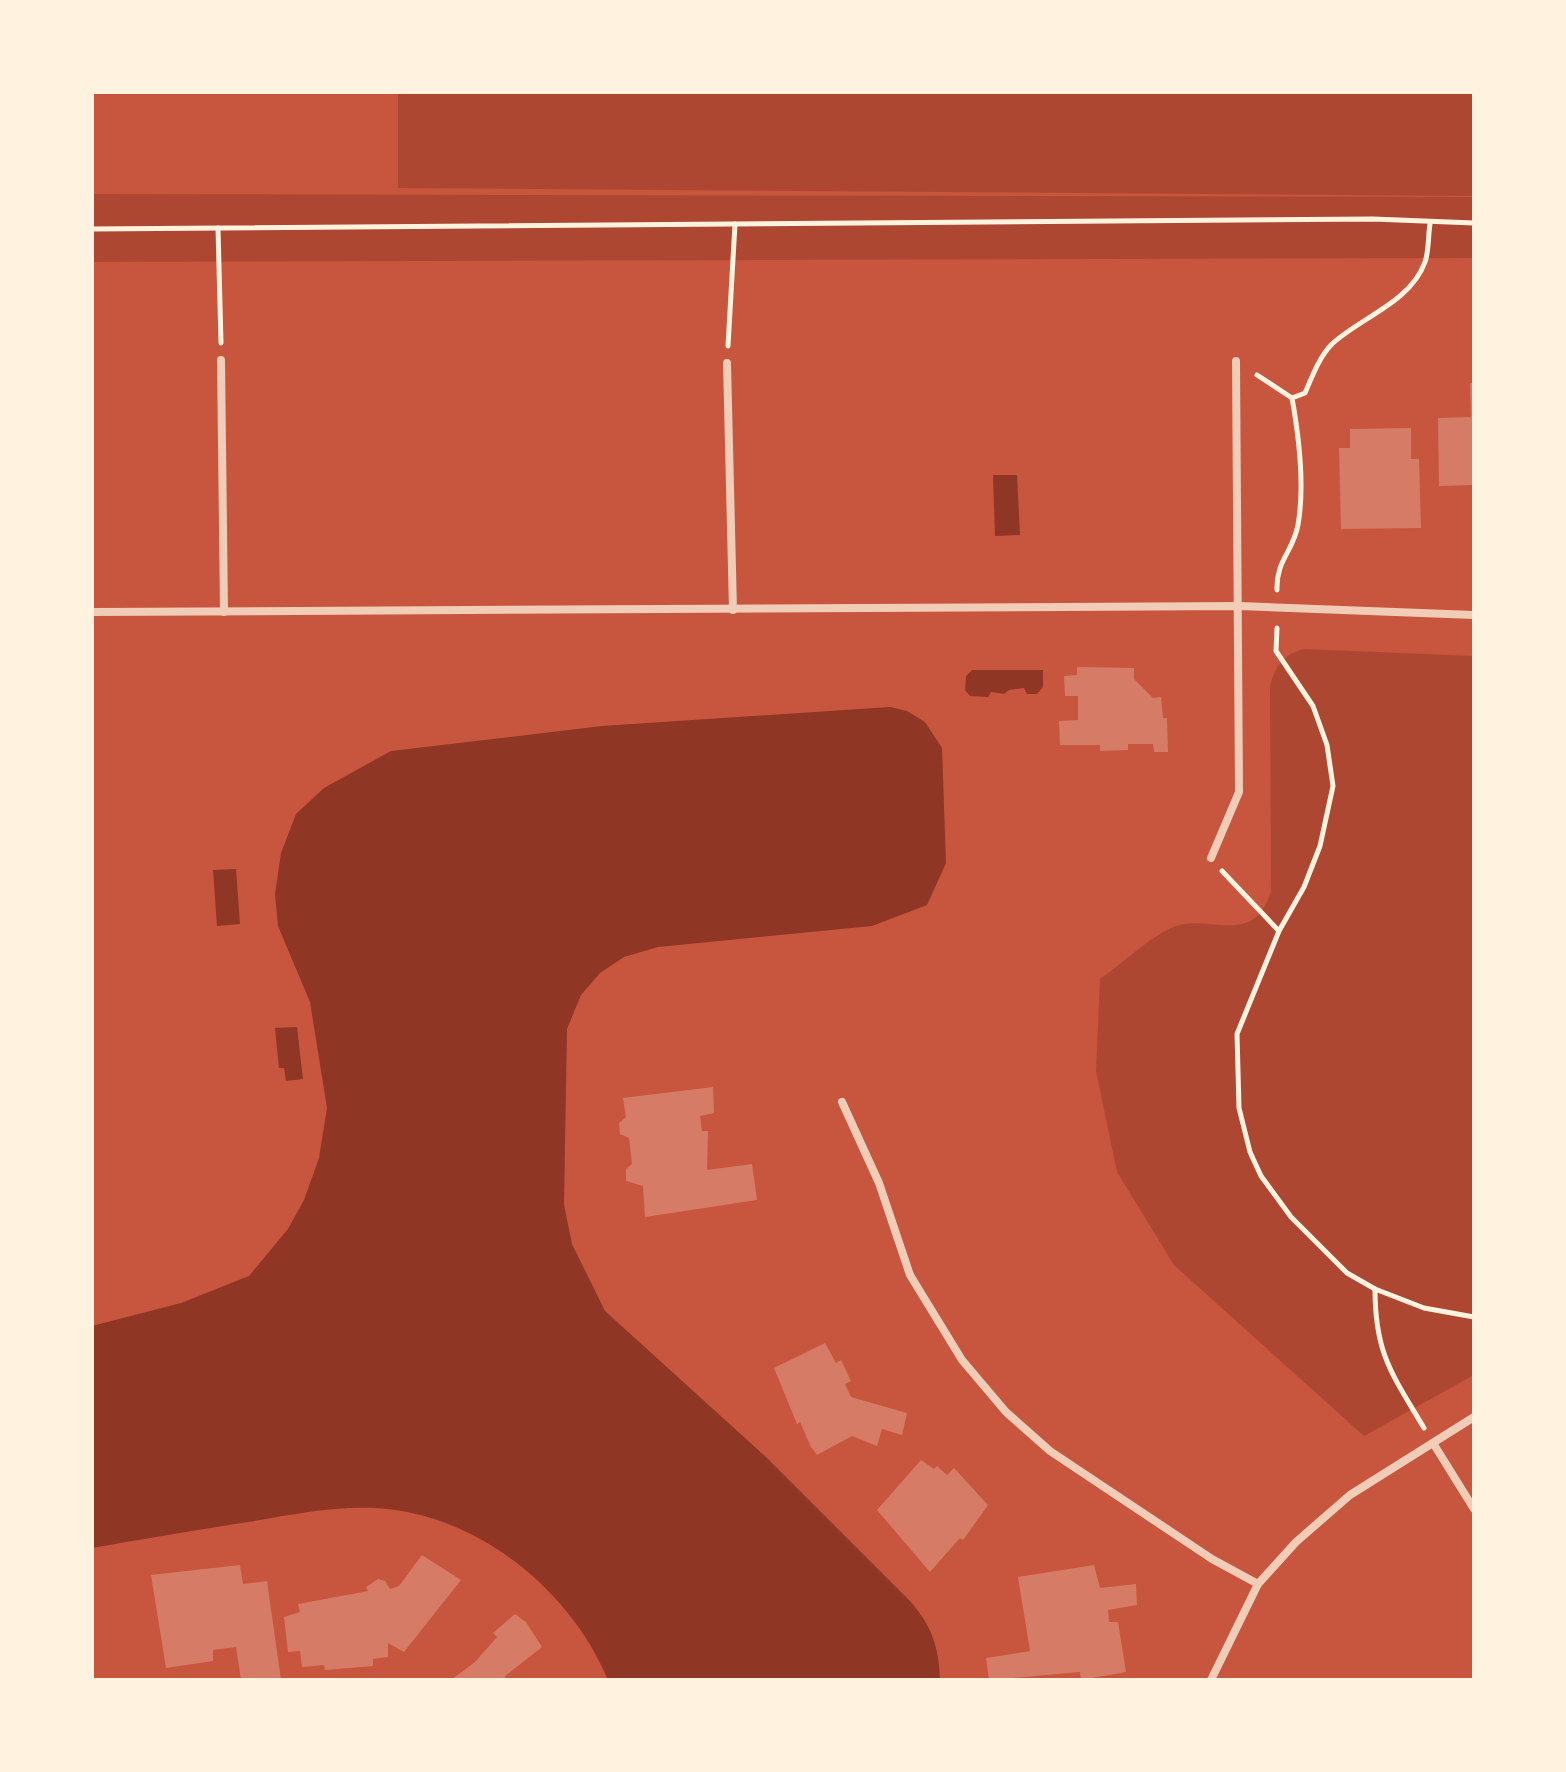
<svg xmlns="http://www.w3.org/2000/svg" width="1566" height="1772" font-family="'PT Sans',sans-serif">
  <rect width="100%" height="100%" fill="#c8553d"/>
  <g fill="#ae4732">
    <path d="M398,92h1076v104l-1076,-8z"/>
    <path d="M92,194l1382,3v61l-1382,4z"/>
    <path d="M1304,649l170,7v719l-110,61 -190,-171 -57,-93 -21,-101 4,-92c23,-16 46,-39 71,-51 35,-17 83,22 100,-37l-1,-205c5,-20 14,-32 34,-37z"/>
  </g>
  <g fill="#8f3625">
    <path d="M993,475h24l3,60 -25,1z"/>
    <path d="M972,670h71v17l-6,7h-10l-3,-6 -15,2 -5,4 -13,-2 -3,5 -18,-1 -5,-6 1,-14z"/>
    <path d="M890,707l17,4 18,11 17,26 4,115 -19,42 -55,21 -214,21 -34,10 -24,16 -19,22 -14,34 -3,176 8,39 33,67 162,147 144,144c21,25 28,45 29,78h-332c-38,-91 -132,-167 -233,-172 -43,-2 -85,7 -127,14 -52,8 -104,17 -156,26v-222l89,-23 68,-27 39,-47 16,-29 15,-42 8,-50 -17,-106 -32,-76 -3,-32 6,-41 15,-39 28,-26 67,-37 211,-25z"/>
    <path d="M236,869l4,55 -23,2 -4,-56z"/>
    <path d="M297,1027l6,52 -17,2 -2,-13h-5l-4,-40z"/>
  </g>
  <g fill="#d67c66">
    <path d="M1470,383h4v102l-35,1 -1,-68 33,-1z"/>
    <path d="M1411,428v31h8l2,69 -80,1 -2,-81h11v-19z"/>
    <path d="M1077,667l57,1v11l19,19 8,-1 2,21h4l1,34h-14l-1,-8h-25v6l-28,1v-6h-40l-1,-24 19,-1v-24h-13l-1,-20 13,-1z"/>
    <path d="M713,1087l1,26 -14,3 2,15h6l-1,39 45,-6 5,36 -112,17 -2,-31 -17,-5v-12l6,-5 -3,-26 -9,-4 -1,-11 7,-6 -3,-19z"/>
    <path d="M825,1343l11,20 5,-3 10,21 -6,3 6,13 56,16 -5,22 -20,-6 -5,17 -25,-10 -35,19 -6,-8 -11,-25 -3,2 -23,-56z"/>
    <path d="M921,1460l13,9 3,-3 10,9 7,-7 34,37 -25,35 -3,-2 -30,34 -53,-62z"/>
    <path d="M422,1555l39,25 -57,72 -16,-9v14l-15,2v7l-48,4 -1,-5 -22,2 -2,-16 -12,1 -4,-35 16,-5 -2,-8 70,-13 -2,-4 12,-8 7,2 5,8 9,-3z"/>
    <path d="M240,1565l3,19 24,-3 14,99h-40l-5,-33 -23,3v11l-47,7 -15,-93z"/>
    <path d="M1094,1565l6,23 36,-4 1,21 -29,5 1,12h9l8,50 -45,8 -1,-8 -91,8 -3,-22 44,-7 -12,-74z"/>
    <path d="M515,1614l11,8 16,25 -37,29 1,4h-55l24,-18 22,-25 -4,-4z"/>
  </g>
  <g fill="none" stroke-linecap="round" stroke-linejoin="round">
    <g stroke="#fff3e0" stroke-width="5">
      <path d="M218,228l3,115"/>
      <path d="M92,229l1281,-10 101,4"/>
      <path d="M728,346l7,-122"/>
      <path d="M1257,375l35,23"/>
      <path d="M1277,590c-1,-30 16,-38 21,-65 7,-40 1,-88 -6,-127l13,-5c7,-16 14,-36 27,-49 29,-27 78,-41 93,-82 4,-11 3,-26 5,-38"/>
      <path d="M1277,628l-1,23 37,55 14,39 6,41 -13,60 -16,41 -25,44 -42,103 2,74 11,44 11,24 30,41 56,56 28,16 49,19 50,9"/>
      <path d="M1222,871l56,59"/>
      <path d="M1375,1289c0,65 17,85 49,139"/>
    </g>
    <g stroke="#f1ccb7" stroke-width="8">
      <path d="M221,360l3,252"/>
      <path d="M727,363l6,247"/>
      <path d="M92,612l1148,-6 234,9"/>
      <path d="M1211,858l28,-66 -3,-431"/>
      <path d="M842,1102l37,81 31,92 52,85 44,52 44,39 162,108 46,25"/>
      <path d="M1433,1443l41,66"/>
      <path d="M1211,1680l47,-96 38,-42 54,-47 124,-78"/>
    </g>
  </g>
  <rect width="1566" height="1772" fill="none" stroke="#fff3e0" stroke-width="188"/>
</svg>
